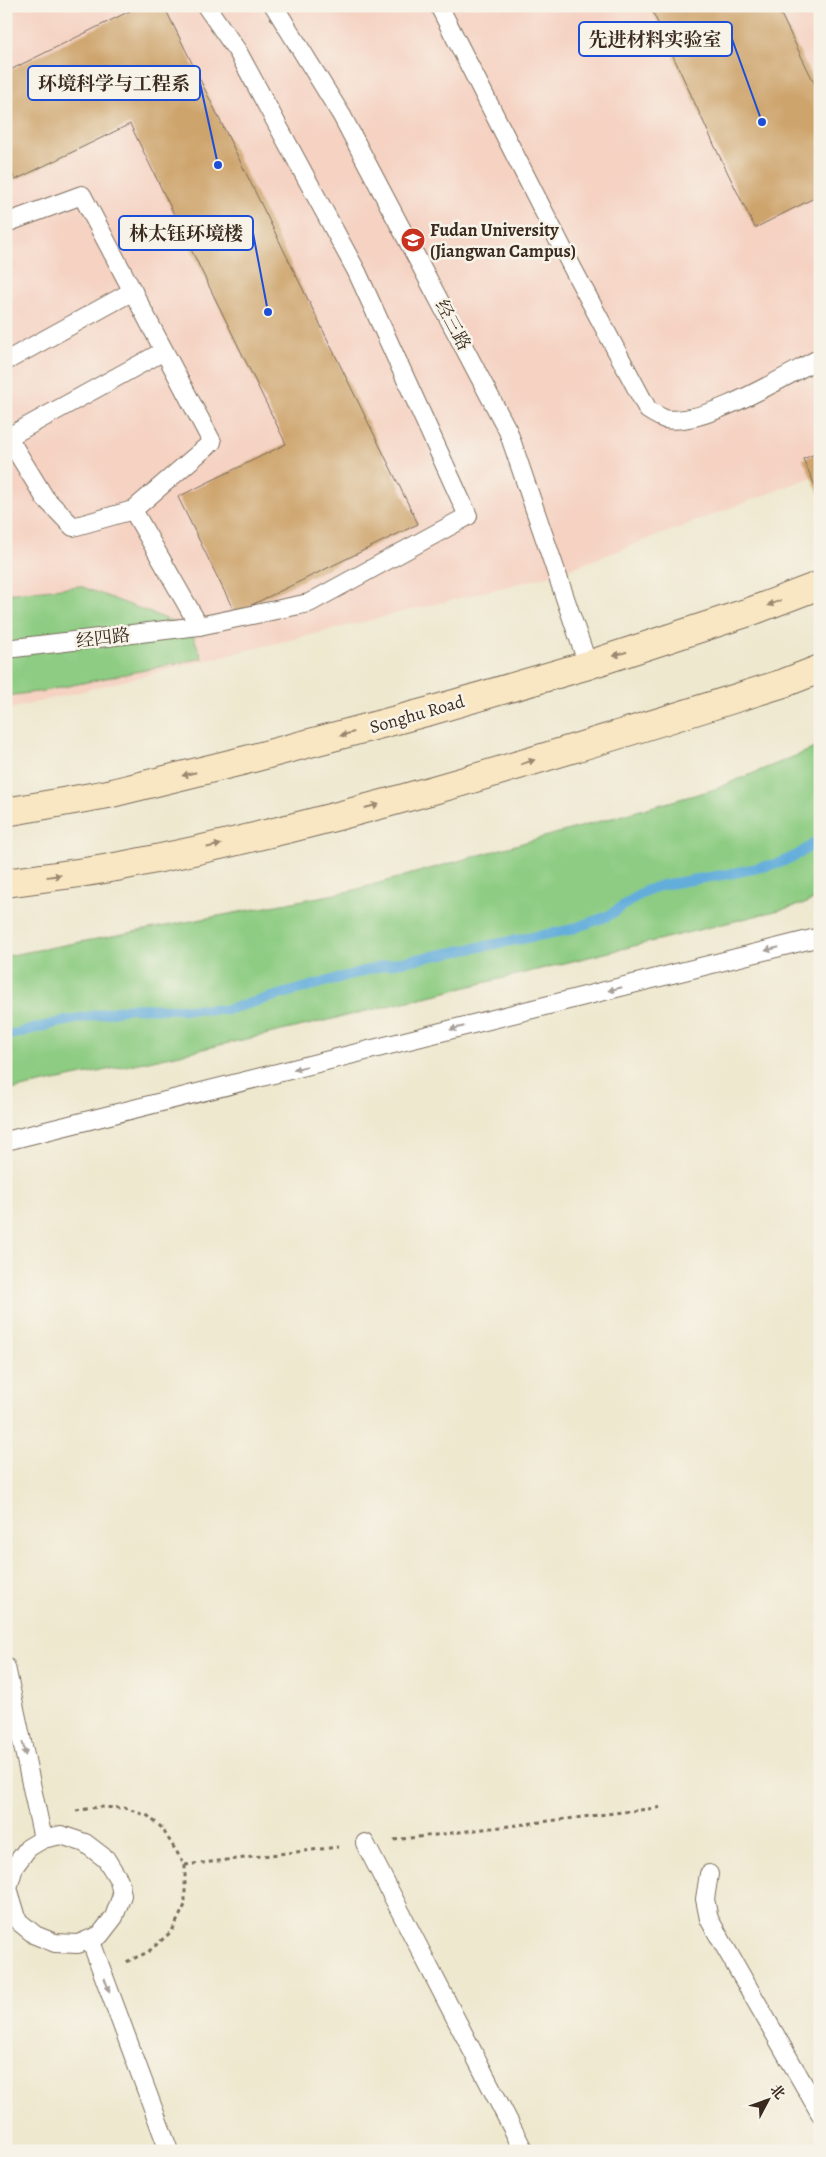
<svg xmlns="http://www.w3.org/2000/svg" width="826" height="2157" font-family="Alegreya,'Noto Serif SC',serif">
  <rect width="100%" height="100%" fill="#f7f3e8"/>
  <filter id="ink" filterUnits="userSpaceOnUse"><feTurbulence type="fractalNoise" baseFrequency=".02" numOctaves="2"/><feDisplacementMap in="SourceGraphic" scale="10" xChannelSelector="R" yChannelSelector="G"/><feConvolveMatrix kernelMatrix="1 2 1 2 8 2 1 2 1" color-interpolation-filters="sRGB"/></filter>
  <filter id="wash" filterUnits="userSpaceOnUse"><feTurbulence type="fractalNoise" baseFrequency=".0096" numOctaves="4" result="noise"/><feDisplacementMap in="SourceGraphic" scale="20" xChannelSelector="R" yChannelSelector="G"/><feGaussianBlur stdDeviation="1.12" result="paint"/><feColorMatrix in="noise" values="0 0 0 0 0 0 0 0 0 0 0 0 0 0 0 0 0 1.4 0 .05"/><feComposite in="paint" operator="in"/></filter>
  <g filter="url(#wash)">
    <rect width="100%" height="100%" fill="#eee8cf"/>
    <path fill="#f5d2c2" d="M6,6h814v468l-263,100 -551,136z"/>
    <g fill="#8dcc82" stroke="#647b50">
      <path d="M80,586l110,42 12,30 -158,33 -38,5v-102z"/>
      <path d="M820,746v151l-16,7c-265,65 -530,133 -798,187v-135l345,-65 361,-101z"/>
    </g>
    <g fill="none" stroke-linecap="round" stroke-linejoin="round">
      <path stroke="#63addb" stroke-width="10" d="M6,1036l50,-13 75,-15 95,2 159,-45 184,-35 39,-14 37,-25 17,-6 72,-12 46,-10 19,-9 21,-15"/>
    </g>
    <g id="blocks">
      <g fill="#cea46d">
        <path d="M140,6h24l254,518 -183,89 -57,-116 108,-53 -156,-320 -115,56 -9,-19v-89z"/>
        <path d="M650,6h127l43,89v100l-65,33 -39,-79z"/>
        <path d="M820,452v44l-17,-37z"/>
      </g>
    </g>
  </g>
  <g filter="url(#ink)">
    <use href="#blocks" fill-opacity="0" stroke="#7a6c5c" stroke-width="1"/>
    <g fill="none" stroke-linecap="round" stroke-linejoin="round">
      <defs>
        <g id="lane">
          <path d="M274,6l68,110 166,315 80,234"/>
          <path d="M439,6l134,263 75,141c5,3 11,7 17,9 38,8 120,-43 155,-61"/>
          <path d="M6,223l76,-28 130,247 -79,68 66,116 110,-23 159,-87 -111,-244 -119,-220 -32,-46"/>
          <path d="M6,361l127,-70"/>
          <path d="M6,434l39,64 28,29 60,-17"/>
          <path d="M8,437l156,-86"/>
          <path d="M6,649l193,-23"/>
          <path d="M6,1141l814,-204"/>
          <path d="M6,1667l37,172"/>
          <path d="M61,1835l24,8 21,16 13,21 3,15 -8,22 -14,18 -22,9 -23,-1 -20,-8 -17,-14 -10,-33 6,-21 14,-19 15,-9z"/>
          <path d="M365,1843l159,308"/>
          <path d="M709,1874l-4,25 4,20 111,194"/>
          <path d="M90,1939l79,212"/>
        </g>
        <g id="secondary">
          <path d="M6,812l102,-18 138,-34 184,-49 158,-46 164,-54 68,-26"/>
          <path d="M6,883c40,-6 81,-10 120,-18 224,-44 441,-114 658,-182l36,-14"/>
        </g>
      </defs>
      <use href="#lane" stroke="#7a6c5c" stroke-width="20"/>
      <use href="#secondary" stroke="#7a6c5c" stroke-width="30"/>
      <g stroke="#7a6c5c" stroke-width="3" stroke-dasharray="4 4" stroke-linecap="butt">
        <path d="M76,1811l21,-4 28,1 23,8 13,11 24,38v40l-13,26 -24,21 -22,10"/>
        <path d="M394,1840l270,-33"/>
        <path d="M185,1865l153,-18"/>
      </g>
      <use href="#lane" stroke="#fff" stroke-width="18"/>
      <use href="#secondary" stroke="#f9e7c3" stroke-width="28"/>
    </g>
    <defs><path id="oneway-solid" d="M-6-.8H1V-3.2L6.5 0L1 3.2V.8H-6Z" transform="scale(1.25)"/></defs>
    <g fill="#9a8870">
      <use href="#oneway-solid" transform="translate(774 603) rotate(159)"/>
      <use href="#oneway-solid" transform="translate(620 654) rotate(162)"/>
      <use href="#oneway-solid" transform="translate(347 734) rotate(165)"/>
      <use href="#oneway-solid" transform="translate(528 762) rotate(-17)"/>
      <use href="#oneway-solid" transform="translate(189 774) rotate(166)"/>
      <use href="#oneway-solid" transform="translate(372 806) rotate(-15)"/>
      <use href="#oneway-solid" transform="translate(214 846) rotate(-12)"/>
      <use href="#oneway-solid" transform="translate(54 876) rotate(-8)"/>
    </g>
    <g fill="#a79f9a">
      <use href="#oneway-solid" transform="translate(772 949) rotate(166)"/>
      <use href="#oneway-solid" transform="translate(615 989) rotate(166)"/>
      <use href="#oneway-solid" transform="translate(457 1028) rotate(166)"/>
      <use href="#oneway-solid" transform="translate(300 1068) rotate(166)"/>
      <use href="#oneway-solid" transform="translate(24 1749) rotate(78)"/>
      <use href="#oneway-solid" transform="translate(107 1985) rotate(70)"/>
    </g>
  </g>
  <defs>
    <symbol id="university-disc" viewBox="-11 -11 22 22"><circle r="9.5" fill="#c8321e" stroke="#f7f3e8"/><path d="M0-5L7-2L0 1L-7-2ZM-4 1L0 2.5L4 1V4Q0 6-4 4Z" fill="#fff"/></symbol>
  </defs>
  <g fill-rule="evenodd">
    <use href="#university-disc" x="399" y="226" width="28" height="28"/>
  </g>
  <g text-anchor="middle" stroke-width="5" stroke-linejoin="round" paint-order="stroke">
    <g font-size="18" font-weight="bold" fill="#3b2a1e" stroke="#f7f3e8" text-anchor="start">
      <text x="430" y="236">Fudan University<tspan x="430" dy="21">(Jiangwan Campus)</tspan></text>
    </g>
    <g font-size="18" fill="#3b2a1e" stroke="#f7f3e8">
      <text transform="translate(453 325) rotate(62)" y="6">经三路</text>
      <text transform="translate(103 638) rotate(-7)" y="6">经四路</text>
      <text transform="translate(417 714) rotate(-16)" y="6">Songhu Road</text>
    </g>
  </g>
  <path fill="none" stroke="#1d4ed8" stroke-width="2" d="M762 122L732 39M218 165L200 83M268 312L253 233"/>
  <g fill="#1d4ed8" stroke="#f7f3e8" stroke-width="2">
    <circle cx="762" cy="122" r="5"/>
    <circle cx="218" cy="165" r="5"/>
    <circle cx="268" cy="312" r="5"/>
  </g>
  <g fill="#f7f3e8" stroke="#1d4ed8" stroke-width="2">
    <rect x="579" y="22" width="153" height="34" rx="5"/>
    <rect x="28" y="66" width="172" height="34" rx="5"/>
    <rect x="119" y="216" width="134" height="34" rx="5"/>
  </g>
  <g font-size="19" text-anchor="middle" font-weight="bold" fill="#3b2a1e">
    <text x="655" y="46">先进材料实验室</text>
    <text x="114" y="90">环境科学与工程系</text>
    <text x="186" y="240">林太钰环境楼</text>
  </g>
  <rect width="826" height="2157" fill="none" stroke="#f7f3e8" stroke-width="25"/>
  <g transform="translate(768 2100) rotate(49)" stroke="#f7f3e8" stroke-width="4" paint-order="stroke">
  <path d="M0-4L9 19L0 12L-9 19Z" fill="#3b2a1e"/>
  <text y="-8" font-size="14" font-weight="bold" text-anchor="middle" fill="#3b2a1e">北</text>
  </g>
</svg>
